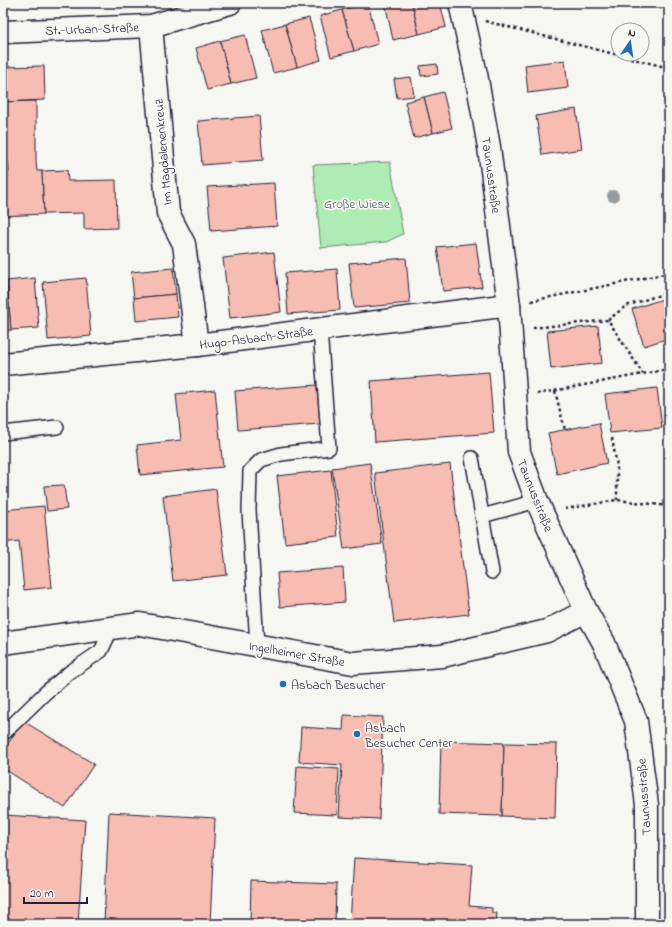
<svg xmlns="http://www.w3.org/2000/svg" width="672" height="927" font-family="'Indie Flower',sans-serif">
  <rect width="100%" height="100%" fill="#f6f6f2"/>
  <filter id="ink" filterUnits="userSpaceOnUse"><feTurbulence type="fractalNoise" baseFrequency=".025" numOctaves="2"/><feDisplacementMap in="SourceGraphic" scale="8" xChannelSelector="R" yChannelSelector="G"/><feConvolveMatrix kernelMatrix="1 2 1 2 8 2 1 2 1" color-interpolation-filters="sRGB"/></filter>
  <g filter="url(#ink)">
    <path fill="#afecb3" stroke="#688777" d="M390,162l13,72 -17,8 -65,6 -8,-83z"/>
    <g fill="#f8bdb2" stroke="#22223b">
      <path d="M368,3l10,41 -24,7 -12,-41z"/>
      <path d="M385,3h27l7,31 -26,6z"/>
      <path d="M412,3h28l6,24 -27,7z"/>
      <path d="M342,10l12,41 -23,6 -11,-41z"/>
      <path d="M309,18l12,42 -24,7 -12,-43z"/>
      <path d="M285,24l12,43 -24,6 -11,-43z"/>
      <path d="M245,35l11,43 -25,6 -11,-43z"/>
      <path d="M220,41l11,43 -24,6 -11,-42z"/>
      <path d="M565,60l3,28 -40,5 -3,-28z"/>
      <path d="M437,64l1,10 -17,2 -1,-10z"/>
      <path d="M44,66l1,34 -42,2v-35z"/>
      <path d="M411,77l3,19 -17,2 -3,-19z"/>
      <path d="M443,92l9,36 -19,5 -9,-36z"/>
      <path d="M424,97l9,36 -19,5 -9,-36z"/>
      <path d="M36,101v60l1,10h5l2,43 -41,2v-43l6,-1 -1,-11h-5v-59z"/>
      <path d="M576,109l6,40 -40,6 -6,-39z"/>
      <path d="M259,116l4,44 -61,5 -4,-44z"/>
      <path d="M67,170l1,11 48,-1 1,48 -33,1v-16l-40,1 -2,-43z"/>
      <path d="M274,183l3,43 -66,5 -4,-44z"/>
      <path d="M476,243l6,44 -39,4 -6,-44z"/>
      <path d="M274,252l7,60 -51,6 -7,-60z"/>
      <path d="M406,258l4,45 -56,5 -5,-45z"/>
      <path d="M173,268l3,26 -42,4 -3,-26z"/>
      <path d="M337,269l3,41 -52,4 -3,-41z"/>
      <path d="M35,278l4,50 -28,2 -4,-49z"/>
      <path d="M86,278l5,58 -43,4 -5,-58z"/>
      <path d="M3,281h4l4,49 -8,1z"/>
      <path d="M176,294l2,23 -42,4 -2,-23z"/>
      <path d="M669,297v41l-25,8 -12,-37z"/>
      <path d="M598,326l4,37 -51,6 -4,-38z"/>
      <path d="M489,372l5,61 -119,9 -4,-61z"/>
      <path d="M317,385l3,39 -82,6 -3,-39z"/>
      <path d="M657,388l5,40 -52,5 -5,-39z"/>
      <path d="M215,390l8,77 -83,8 -3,-30 44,-5 -5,-46z"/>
      <path d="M599,423l8,40 -50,11 -9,-41z"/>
      <path d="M669,448v20l-4,-19z"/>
      <path d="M370,463l12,81 -38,5 -12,-81z"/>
      <path d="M450,464l19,150 -75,9 -19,-150z"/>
      <path d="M331,470l7,67 -53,6 -8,-67z"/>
      <path d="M64,485l3,24 -20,2 -3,-25z"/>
      <path d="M216,489l11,86 -54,6 -10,-85z"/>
      <path d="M44,506l8,81 -28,3 -5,-49 -16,2v-33z"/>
      <path d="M343,568l2,34 -65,5 -3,-34z"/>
      <path d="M344,715l39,2 -4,102 -40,-2 3,-52 -43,-3 2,-35 42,3z"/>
      <path d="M23,721l71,43 -29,44 -62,-40v-17z"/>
      <path d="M441,741l63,2 -2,73 -63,-2z"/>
      <path d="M504,743l53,1 -2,74 -53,-2z"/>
      <path d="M297,766l42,3 -2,46 -43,-2z"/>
      <path d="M109,812l106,6 -5,106h-106z"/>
      <path d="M3,815l82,5 -7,104h-75z"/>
      <path d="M354,858l118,7 -3,41 23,2v5h5l-1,11h-146z"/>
      <path d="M251,881l85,3 -1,40h-85z"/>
    </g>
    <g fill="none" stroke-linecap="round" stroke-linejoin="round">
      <defs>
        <g id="lane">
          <path d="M3,433l54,-6"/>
          <path d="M472,458l20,114"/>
          <path d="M482,516l55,-15"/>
          <path d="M257,646l-8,-136 1,-39 11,-11 20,-6 48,-6 -9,-118"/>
          <path d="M3,734l42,-41 25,-21 31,-21 11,-23"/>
        </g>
        <g id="street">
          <path d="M460,3l16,71 13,73 20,158 10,147 18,49 49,110 18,32 32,78 11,84v119"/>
          <path d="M151,26l17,187 16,31 13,101"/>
          <path d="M3,32l148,-6 79,-23"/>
          <path d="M3,364l194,-19 312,-40"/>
          <path d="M3,643l137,-19 213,39 89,-7 105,-25 39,-20"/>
        </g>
      </defs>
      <use href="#lane" stroke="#22223b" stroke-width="16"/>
      <use href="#street" stroke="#22223b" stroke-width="25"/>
      <g stroke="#22223b" stroke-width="2.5" stroke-dasharray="3 3" stroke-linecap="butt">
        <path d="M485,21l184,47"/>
        <path d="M531,301l138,-28"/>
        <path d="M608,320l18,-14 43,-14"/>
        <path d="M533,328l75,-8 35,54"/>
        <path d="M668,370l1,7"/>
        <path d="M555,391l10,39"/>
        <path d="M537,394l132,-25"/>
        <path d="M612,438l5,28v34"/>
        <path d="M565,509l52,-9 52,6"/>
        <path d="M3,674l3,11 -3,16"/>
      </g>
      <use href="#lane" stroke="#f6f6f2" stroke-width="13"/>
      <use href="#street" stroke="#f6f6f2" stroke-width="22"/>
    </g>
    <circle fill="#959d9e" cx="613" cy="196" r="6"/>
  </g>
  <g fill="#1f6fb2" stroke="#f6f6f2" stroke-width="1.5">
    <circle cx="283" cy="684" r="4"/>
    <circle cx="357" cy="734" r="4"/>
  </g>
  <g text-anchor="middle" stroke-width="3.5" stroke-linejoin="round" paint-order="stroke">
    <g font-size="13" fill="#22223b" stroke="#f6f6f2">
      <text transform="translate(92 28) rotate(-2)" y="5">St.-Urban-Straße</text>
      <text transform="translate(162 152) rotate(-95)" y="5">Im Magdalenenkreuz</text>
      <text transform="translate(492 175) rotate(82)" y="5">Taunusstraße</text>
      <text transform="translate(256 337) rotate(-7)" y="5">Hugo-Asbach-Straße</text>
      <text transform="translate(536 495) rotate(68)" y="5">Taunusstraße</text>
      <text transform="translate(297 653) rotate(10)" y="5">Ingelheimer Straße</text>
      <text transform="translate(643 797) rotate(-94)" y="5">Taunusstraße</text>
    </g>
    <g font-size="13" fill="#455459" stroke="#f6f6f2">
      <text x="357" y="208">Große Wiese</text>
    </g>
    <g font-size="13" fill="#22223b" stroke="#f6f6f2" text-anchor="start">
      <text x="291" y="689">Asbach Besucher</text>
      <text x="365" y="732">Asbach<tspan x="365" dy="15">Besucher Center</tspan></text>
    </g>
  </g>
  <rect width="672" height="927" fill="none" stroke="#f6f6f2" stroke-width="16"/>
  <rect x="8" y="8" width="656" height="911" fill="none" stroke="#22223b" stroke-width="1.5" filter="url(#ink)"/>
  <g transform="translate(630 42) rotate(13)"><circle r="19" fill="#f6f6f2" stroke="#a1a1a9"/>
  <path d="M0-3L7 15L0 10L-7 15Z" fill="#1f6fb2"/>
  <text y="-6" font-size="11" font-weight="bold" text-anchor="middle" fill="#22223b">N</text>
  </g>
  <path d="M24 897v6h63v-6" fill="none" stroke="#22223b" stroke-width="2"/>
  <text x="30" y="897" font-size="12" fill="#22223b" stroke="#f6f6f2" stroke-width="3" paint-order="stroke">20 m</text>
</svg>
